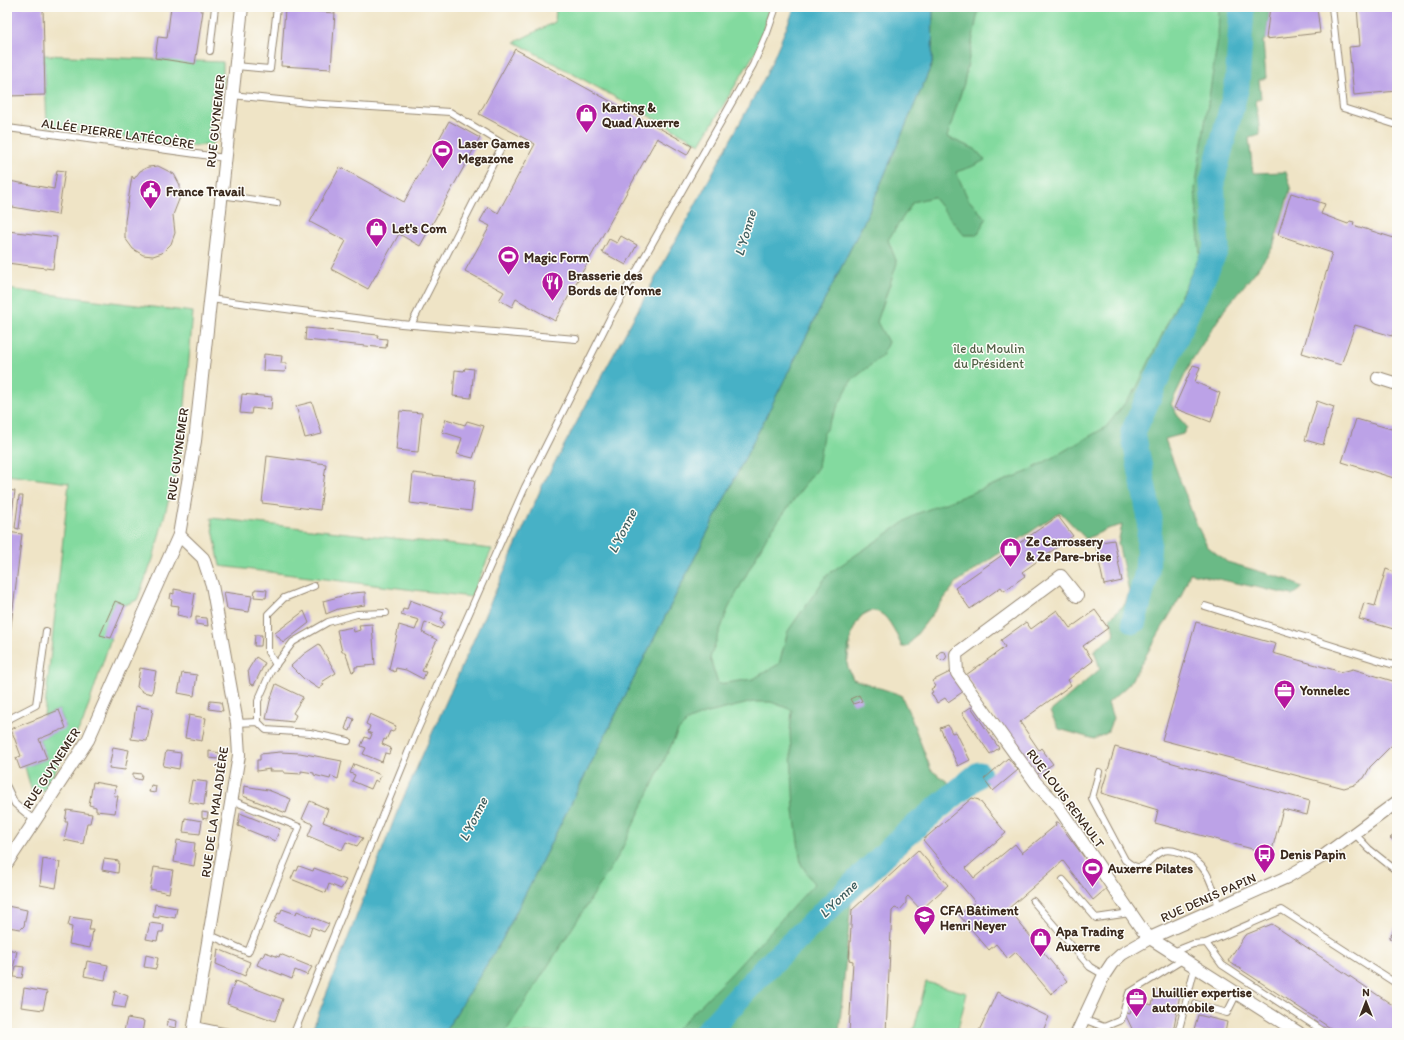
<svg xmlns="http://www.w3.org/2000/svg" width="1404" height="1040" font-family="Itim,sans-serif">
  <rect width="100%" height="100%" fill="#fdfcf7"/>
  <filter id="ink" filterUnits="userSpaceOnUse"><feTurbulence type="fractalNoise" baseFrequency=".025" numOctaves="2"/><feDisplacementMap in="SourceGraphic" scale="8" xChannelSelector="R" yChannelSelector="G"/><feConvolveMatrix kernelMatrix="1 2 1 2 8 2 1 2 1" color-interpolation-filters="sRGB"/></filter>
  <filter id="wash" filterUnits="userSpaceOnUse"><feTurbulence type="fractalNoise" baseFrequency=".012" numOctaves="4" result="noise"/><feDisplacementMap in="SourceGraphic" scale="16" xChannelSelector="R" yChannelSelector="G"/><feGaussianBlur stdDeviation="0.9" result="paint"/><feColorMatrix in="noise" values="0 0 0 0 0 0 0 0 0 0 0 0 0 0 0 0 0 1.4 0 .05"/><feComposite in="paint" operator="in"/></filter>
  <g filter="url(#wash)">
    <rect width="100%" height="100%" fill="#efe4c6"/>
    <g fill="#83da9f" stroke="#5f825e">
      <path d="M556,7h214l-11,39 -59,98 -185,-102 40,-20z"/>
      <path d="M933,7h294l-31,182 4,66 -29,62 -28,155 -83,40 -201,105 -7,13 -5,35 6,14 23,179 -131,175h-306z"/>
      <path d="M44,55l179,7v25l-12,8 -2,35 8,8 -6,7 -24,1 -140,-20z"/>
      <path d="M7,289l186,23 -12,141 -28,106 -16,41 -12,5 -10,-4 -14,33 10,4 -28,84 -39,69 -12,1 -7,-25 22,-8 -8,-20 27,-12 -7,-17 -15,6 25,-233 -62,-8z"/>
      <path d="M211,518l281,31 -21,48 -251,-31z"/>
      <path d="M926,982l41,11 -10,40h-44z"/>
    </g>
    <path fill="#6aba86" stroke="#527252" d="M933,7h46l-15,76 -17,54 28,12 10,11 -14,7 -15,5 12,27 18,20 -9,16h-13l-31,-38 -20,5 -25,38 9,23 -20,59 11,20 -6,14 -31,25 -28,54 -5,32 -51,69 -39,73 -18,49 8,26 35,-5 26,-15 9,-33 40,-57 88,-60 111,-42 79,-45 30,-38 64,-134 -5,-66 23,-151 1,-31h51l-4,32 -3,2 3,37 -7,2 2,18 -5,2 4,35 -11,3 4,35 33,-1 5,15 -18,60 -17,24 -31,38 -33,51 -21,44 8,14 8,9 -4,7 -18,5 30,82 12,25 20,16 62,18 13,8 -10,7 -102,-22 -9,23 -52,88 -21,19 5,15 -6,15 -13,6 -35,-10 -9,-17 50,-43 -6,-19 21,-15 -5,-17 15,-14 4,-13 -11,-48 4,-18 -15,4 -21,10 -26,-27 -103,70 -50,65h-5c-4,-9 -12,-29 -22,-34 -24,-13 -34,36 -33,51 1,5 4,11 6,15l48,16 9,20 21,55 21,15 27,3 -63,53 -65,62 -12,130h-166l60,-61 81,-88 -13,-20 -7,-53 -4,-78 2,-23 -21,-8h-18l-49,12 -15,6 -11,11 -59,124 -114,178h-61l58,-93 364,-722 66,-154z"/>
    <path fill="#47b1c6" stroke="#416e72" d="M795,7h138l-1,57 -66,154 -364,722 -58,93h-133l86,-221 146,-328 224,-411z"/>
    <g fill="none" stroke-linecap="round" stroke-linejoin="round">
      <g stroke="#47b1c6" stroke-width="25">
        <path d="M1134,621l13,-49 3,-53 -17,-87 84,-185 -5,-65 25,-96 5,-79"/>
        <path d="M706,1033l60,-65 138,-132 75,-62"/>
      </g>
    </g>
    <g id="blocks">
      <g fill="#bca2e7">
        <path d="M7,7h36l2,88 -38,1z"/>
        <path d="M171,7h30l-1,4h3l-8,53 -40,-6 3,-21 9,1z"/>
        <path d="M1270,7h47l3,26 -54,6z"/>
        <path d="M1357,7h40v84l-43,4 -5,-48 11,-1z"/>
        <path d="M285,9l50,4 -4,56 -50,-3z"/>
        <path d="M515,49l177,97 -5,9 -30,-17 -102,183 -39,-22 -4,8 -13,-7 5,-8 -39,-21 25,-45 -10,-5 8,-14 10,6 37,-69 -56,-30z"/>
        <path d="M449,121l31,17 -60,108 -21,-12 -31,55 -37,-20 15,-28 -36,-19 30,-55 64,35z"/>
        <path d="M158,166l16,8 6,11v12l-7,18 2,18 -4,11 -9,9 -9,3 -10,-1 -10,-6 -8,-11v-17l7,-45 2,3 6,-8 8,-4z"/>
        <path d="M57,170l8,1 -7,44 -51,-9 2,-25 45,8z"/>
        <path d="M1291,193l34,11 -4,10 27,10 2,-3 4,1 -1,3 44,14v85l-5,12 -37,-11 -14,40 -39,-12 30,-100 -54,-18z"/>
        <path d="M8,231l49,6 -4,32 -46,-6z"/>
        <path d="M621,236l16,9 -11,20 -24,-13 7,-13 8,4z"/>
        <path d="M306,328l72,7 -1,3 10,1 -1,9 -81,-8z"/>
        <path d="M264,354l18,2 -1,7h6l-2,9 -22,-1z"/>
        <path d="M1193,365l7,2 -5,15 25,11 -9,29 -37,-14z"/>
        <path d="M465,368l9,1 -3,29 -18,-2 2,-26 9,1z"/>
        <path d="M242,394l30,3 -1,13 -19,-2 -1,6 -11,-1z"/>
        <path d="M1317,401l17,6 -11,38 -18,-5z"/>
        <path d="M312,402l10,32 -17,4 -9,-32z"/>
        <path d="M400,411l22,2 -4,39 -22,-2z"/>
        <path d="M446,419l19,6 2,-4 17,5 -11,32 -16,-4 5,-16 -20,-6z"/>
        <path d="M1356,419l39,11 2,-4v53l-55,-17z"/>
        <path d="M267,456l59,8 -6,46 -58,-7z"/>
        <path d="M413,473l62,7 -4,31 -61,-8z"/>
        <path d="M7,490l8,1 -5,36h-3z"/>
        <path d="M19,496h4l-4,33 -4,-1z"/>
        <path d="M1058,516l15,20 -51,36 3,4 -21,15 -3,-4 -31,22 -15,-21z"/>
        <path d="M7,532l15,2 -13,108h-2z"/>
        <path d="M1114,540l8,41 -18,4 -9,-42z"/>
        <path d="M1386,569l11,4v57l-38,-11 5,-16 11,3z"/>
        <path d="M174,589l21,4 -4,25 -14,-3 2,-9 -8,-1 1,-5 -2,-1 1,-6 3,1z"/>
        <path d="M255,589l12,1 -1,8 -12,-1z"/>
        <path d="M224,592l28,4 -3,16 -22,-3z"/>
        <path d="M365,592v13l-27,4 -12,5 -3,-13 30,-8z"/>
        <path d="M410,600l34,13 -4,8 4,2 -3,6 -16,-7 -3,10 15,8 -15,31 4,1 -3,7 -17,-9 -10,-2 -1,4 -6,-3 10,-44 16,5 4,-10 -18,-5 2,-6 4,1z"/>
        <path d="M115,601l10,4 -14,33 -11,-3z"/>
        <path d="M1057,610l13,18 25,-18 13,18 -25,18 10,15 -25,19 3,5 -51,37 19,28 2,-2 12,16 -17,11 -70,-100 39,-28 -4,-7 25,-18 5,7z"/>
        <path d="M304,611l5,12 -26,20 -8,-10z"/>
        <path d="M196,617l11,1 1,8 -12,-2z"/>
        <path d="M1196,622l80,22 -3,9 69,19 11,-3 43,13 1,58 -27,27 -6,11 -10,7 -10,3 -182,-48z"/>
        <path d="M372,624l3,41 -20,2v4l-3,1 -7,-20h-3l-5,-22 16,-3 1,5 6,-2 -1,-5z"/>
        <path d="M255,635h7l-1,11h-7z"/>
        <path d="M319,644l17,29 -14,9 2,3 -5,4 -15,-10 -13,-13 13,-12z"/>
        <circle cx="942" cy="656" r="4.5"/>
        <path d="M256,657l9,6 -11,22 -4,-1 -2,-14z"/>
        <path d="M140,668l16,3 -4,23 -9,-2 -6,-5z"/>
        <path d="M950,672l4,8 3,-2 7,13 -16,11 -3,-4 -8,5 -6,-10 2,-1 -2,-3 5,-3 -4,-5z"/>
        <path d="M182,673l15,2 -3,21 -16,-3z"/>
        <path d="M276,684l27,13 -10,16 3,2 -3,7 -27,-3 4,-18z"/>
        <path d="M859,695l3,6 -9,3 -3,-5z"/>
        <path d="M210,701l11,1 2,9 -14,-2z"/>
        <path d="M136,706l17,3 -6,32 -16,-2z"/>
        <path d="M971,707l28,41 -9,6 -28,-41z"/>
        <path d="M59,710l7,18 -27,11 8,20 -27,10 -4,-11 5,-2 -10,-27z"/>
        <path d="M370,714l26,12 -3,6 -3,-1 -4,9 -2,-1 -2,5 9,4 -2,6 -4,-1 -3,9 -19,-8 3,-6 -5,-2 4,-9 5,2 2,-5 -4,-2 2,-6 -4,-2z"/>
        <path d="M189,715l17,3 -4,23 -17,-3z"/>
        <path d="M349,717l5,2 -4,12 -5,-2z"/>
        <path d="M948,725l4,8 4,-1 14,28 -12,6 -18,-38z"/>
        <path d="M113,747l16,3 -4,20 -16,-2z"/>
        <path d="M1115,747l195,54 -3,14 -24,-6 -12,45 -116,-31 3,-13 -57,-17z"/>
        <path d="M166,751l15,2 -2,16 -16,-3z"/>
        <path d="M209,751l11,2 -1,6 -10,-1z"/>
        <path d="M280,752l20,1 42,8 -4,18 -7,-3 -1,3 -16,-4v-2l-13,-2v3l-17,-1v-2h-15l1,-2 -13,2v-11h3v-6z"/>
        <path d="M1008,758l10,12 -25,21 -9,-12z"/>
        <path d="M354,764l27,11 -3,7 -3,-2 -4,9 -19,-8 3,-6 -5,-2z"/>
        <path d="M133,773l9,1 -1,6 -8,-2z"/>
        <path d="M192,780l15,2 -3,23 -16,-3z"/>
        <path d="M93,782l23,4 -2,10h4l-3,17 -19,-2v-4l-7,-2z"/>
        <path d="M151,785l5,1 -1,7 -6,-1z"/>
        <path d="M244,786l24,4 23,9 -5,14 -43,-17z"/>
        <path d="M972,798l7,2 27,33 -40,35 8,10 41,-34 7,9 34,-28 -1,-3h3l49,66 -14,12 -30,-39 -55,48 59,72 -16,13 -35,-42 -8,7 -12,-15 -7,6 -30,-35 16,-13 -52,-62z"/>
        <path d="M310,801l18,8 -5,13 40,16 -6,8 -11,-4 -4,8 -34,-14 5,-12 -11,-5z"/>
        <path d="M67,810l25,4 -2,9h-3l-4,21 -19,-4 4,-18h-3z"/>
        <path d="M202,812l6,1 -1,6 -5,-1z"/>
        <path d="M240,813l40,16 -5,12 -37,-15z"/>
        <path d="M185,818l17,3 -2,13 -17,-2z"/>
        <path d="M1397,833v9l-7,-4z"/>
        <path d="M177,840l18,3 -1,9 2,1 -2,13 -20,-4z"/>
        <path d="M918,850l30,35 -27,25 -13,-14 -2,2v5l-6,7 -5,-2 -3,3 -6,122h-37l4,-72 -4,-1 3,-50z"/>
        <path d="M43,859l17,3 -4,26 -16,-3z"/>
        <path d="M104,859l15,2 -1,12 -16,-3z"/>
        <path d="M299,866l14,5 1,-3 32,12 -5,9 -12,-5 -3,9 -35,-14 4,-9 2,1z"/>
        <path d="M154,867l19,3 -4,23 -19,-4z"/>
        <path d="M155,904l22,4 -2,10 -16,-3v3l-6,-1z"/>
        <path d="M7,906l20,4 -3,16 -3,3 -14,-2z"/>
        <path d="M282,909l14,5 1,-3 32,13 -5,8 -12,-5 -3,9 -35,-14 4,-9 2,1z"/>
        <path d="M70,917l21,3 -2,10h4l-3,18 -21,-4 3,-17 -4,-1z"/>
        <path d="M150,923l14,2 -1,7h-4l-2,9 -11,-2z"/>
        <path d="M1272,924l125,84v25h-59l-110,-72 17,-26z"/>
        <path d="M1397,924v19l-8,-5z"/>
        <path d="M7,949l10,2 -4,18 -6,-1z"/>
        <path d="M218,949l32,13 -5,14 -29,-12z"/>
        <path d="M265,952l14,5 1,-3 32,13 -5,8 -12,-5 -3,9 -35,-14 4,-9 2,1z"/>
        <path d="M146,955l12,3 -2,11 -12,-2z"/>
        <path d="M87,961l21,4 -3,15 -21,-4z"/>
        <path d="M16,966l8,1 -2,11 -8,-1z"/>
        <path d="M235,981l48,18 -8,22 -48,-17z"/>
        <path d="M24,988l23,4 -4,18 -22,-3z"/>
        <path d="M1156,989l24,5 -7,38 -16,-2 1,3h-24l-8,-17 1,-3 3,1 1,-4 11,-8 10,3z"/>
        <path d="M115,991l13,5 -3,12 -13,-2z"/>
        <path d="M997,992l52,25 -7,16h-64z"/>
        <path d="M1198,1015l29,7 -2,11h-32z"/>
        <path d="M127,1018l17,3 -2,12 -18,-2z"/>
        <path d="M168,1019l9,2 -1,7 -10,-2z"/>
      </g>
    </g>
  </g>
  <g filter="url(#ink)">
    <use href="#blocks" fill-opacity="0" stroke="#958772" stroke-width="1"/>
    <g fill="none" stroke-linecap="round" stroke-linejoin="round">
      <defs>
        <g id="service">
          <path d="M1332,7l11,101 54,17"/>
          <path d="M210,51l5,-44"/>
          <path d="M236,66l34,3 7,-62"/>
          <path d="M232,95l76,8 142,9 53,32 -92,181"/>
          <path d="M8,128l217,30"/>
          <path d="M221,195l56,8"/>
          <path d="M210,299l191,25 175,15"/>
          <path d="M1205,606l192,60"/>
          <path d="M276,665l-8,-13v-38l16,-16 30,-12"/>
          <path d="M7,720l29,-15 10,-74"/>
          <path d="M258,722v-21l13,-30 22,-29 35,-20 29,-8 29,-1"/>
          <path d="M237,723l21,-1 8,8 44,3 38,8"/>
          <path d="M1099,772l-7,26 33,62c21,18 21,-3 38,-9 6,-2 12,0 18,2 26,8 31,31 38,54"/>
          <path d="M7,787l8,17 19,16"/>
          <path d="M1355,834l14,15 24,19"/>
          <path d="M1063,880l33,38 34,-5"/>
          <path d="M1033,901l57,66 14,8"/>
          <path d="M210,935l38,17 51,-125 -68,-27"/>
          <path d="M1206,943l16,22 104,68"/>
          <path d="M1173,952l20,-8 13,-1 76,-33 115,74"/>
          <path d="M1196,1004l31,9 10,-20"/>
          <path d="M1083,1019l21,8 17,-7 8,-27 55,-34"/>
          <path d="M194,1025l34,7v1"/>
          <path d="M1104,1027l6,6"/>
          <path d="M294,1033l122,-300 109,-246 86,-171 142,-251 14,-32 9,-26"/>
          <path d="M1178,1033l17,-66"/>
        </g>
        <g id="minor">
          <path d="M1378,378l19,6"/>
          <path d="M179,535l24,23 9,27 25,138 2,32 -46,278"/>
          <path d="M1077,596l-16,-20 -105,78 1,19 79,110 21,22 86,126 7,7 149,95"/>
          <path d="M7,863l81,-123 91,-205 16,-94 47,-434"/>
          <path d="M1077,1033l27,-58 8,-12 10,-9 28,-16 137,-61 38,-22 72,-53"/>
        </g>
      </defs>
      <use href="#service" stroke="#958772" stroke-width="8"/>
      <use href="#minor" stroke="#958772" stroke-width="14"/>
      <use href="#service" stroke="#fff" stroke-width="6"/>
      <use href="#minor" stroke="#fff" stroke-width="12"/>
    </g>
  </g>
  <defs>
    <symbol id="shop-pin" viewBox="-11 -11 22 30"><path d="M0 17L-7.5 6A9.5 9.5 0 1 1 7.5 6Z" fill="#b5179e" stroke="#fdfcf7"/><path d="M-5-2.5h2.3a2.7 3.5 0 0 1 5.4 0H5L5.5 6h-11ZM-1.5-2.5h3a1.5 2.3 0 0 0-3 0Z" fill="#fff"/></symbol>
    <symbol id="stadium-pin" viewBox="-11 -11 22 30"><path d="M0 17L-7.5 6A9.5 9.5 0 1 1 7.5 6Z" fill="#b5179e" stroke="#fdfcf7"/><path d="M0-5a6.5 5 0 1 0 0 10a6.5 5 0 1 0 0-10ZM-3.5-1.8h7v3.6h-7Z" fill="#fff"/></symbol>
    <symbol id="civic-pin" viewBox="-11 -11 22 30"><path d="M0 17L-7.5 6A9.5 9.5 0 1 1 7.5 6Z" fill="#b5179e" stroke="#fdfcf7"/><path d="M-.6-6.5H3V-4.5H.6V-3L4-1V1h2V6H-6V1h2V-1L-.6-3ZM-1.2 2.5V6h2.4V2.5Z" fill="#fff"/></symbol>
    <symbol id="restaurant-pin" viewBox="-11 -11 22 30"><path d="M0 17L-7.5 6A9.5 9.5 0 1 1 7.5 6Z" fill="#b5179e" stroke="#fdfcf7"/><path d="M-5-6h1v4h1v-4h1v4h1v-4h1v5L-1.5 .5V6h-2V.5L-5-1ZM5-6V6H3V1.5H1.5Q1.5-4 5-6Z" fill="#fff"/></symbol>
    <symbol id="office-pin" viewBox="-11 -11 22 30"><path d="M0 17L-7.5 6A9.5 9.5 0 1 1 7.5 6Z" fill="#b5179e" stroke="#fdfcf7"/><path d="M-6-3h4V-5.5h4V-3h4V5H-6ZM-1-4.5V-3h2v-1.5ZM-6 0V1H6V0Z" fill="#fff"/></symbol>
    <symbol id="bus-pin" viewBox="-11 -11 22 30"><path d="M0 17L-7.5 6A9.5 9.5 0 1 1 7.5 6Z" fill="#b5179e" stroke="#fdfcf7"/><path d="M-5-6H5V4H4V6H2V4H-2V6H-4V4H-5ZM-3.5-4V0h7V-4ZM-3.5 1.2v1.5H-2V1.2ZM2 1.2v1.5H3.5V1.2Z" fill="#fff"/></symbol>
    <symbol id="university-pin" viewBox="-11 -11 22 30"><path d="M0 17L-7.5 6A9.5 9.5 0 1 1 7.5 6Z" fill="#b5179e" stroke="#fdfcf7"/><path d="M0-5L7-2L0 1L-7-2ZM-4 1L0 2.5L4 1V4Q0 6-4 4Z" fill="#fff"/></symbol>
  </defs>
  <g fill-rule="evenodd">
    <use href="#shop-pin" x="574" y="102" width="25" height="34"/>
    <use href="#stadium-pin" x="430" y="138" width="25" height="34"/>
    <use href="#civic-pin" x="138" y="178" width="25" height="34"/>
    <use href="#shop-pin" x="364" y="216" width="25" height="34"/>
    <use href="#stadium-pin" x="496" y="244" width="25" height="34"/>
    <use href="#restaurant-pin" x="540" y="270" width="25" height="34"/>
    <use href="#shop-pin" x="998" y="536" width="25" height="34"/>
    <use href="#office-pin" x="1272" y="678" width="25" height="34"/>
    <use href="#bus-pin" x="1252" y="842" width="25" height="34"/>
    <use href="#stadium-pin" x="1080" y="856" width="25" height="34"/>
    <use href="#university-pin" x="912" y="904" width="25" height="34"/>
    <use href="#shop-pin" x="1028" y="926" width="25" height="34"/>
    <use href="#office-pin" x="1124" y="986" width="25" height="34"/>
  </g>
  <g text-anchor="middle" stroke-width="3" stroke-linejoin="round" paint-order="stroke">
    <g font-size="13" font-weight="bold" fill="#3b2a1e" stroke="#fdfcf7" text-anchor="start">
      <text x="602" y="112">Karting &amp;<tspan x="602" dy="15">Quad Auxerre</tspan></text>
      <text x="458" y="148">Laser Games<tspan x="458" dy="15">Megazone</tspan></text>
      <text x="166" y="196">France Travail</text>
      <text x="392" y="233">Let's Com</text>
      <text x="524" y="262">Magic Form</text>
      <text x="568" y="280">Brasserie des<tspan x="568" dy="15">Bords de l'Yonne</tspan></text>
      <text x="1026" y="546">Ze Carrossery<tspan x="1026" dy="15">&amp; Ze Pare-brise</tspan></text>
      <text x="1300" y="695">Yonnelec</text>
      <text x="1280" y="859">Denis Papin</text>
      <text x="1108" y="873">Auxerre Pilates</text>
      <text x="940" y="915">CFA Bâtiment<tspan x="940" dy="15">Henri Neyer</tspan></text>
      <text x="1056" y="936">Apa Trading<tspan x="1056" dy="15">Auxerre</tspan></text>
      <text x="1152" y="997">Lhuillier expertise<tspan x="1152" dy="15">automobile</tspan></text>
    </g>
    <g font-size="13" fill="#3b2a1e" stroke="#fdfcf7">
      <text transform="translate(215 121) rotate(-84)" y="5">RUE GUYNEMER</text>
      <text transform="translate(118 133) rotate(8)" y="5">ALLÉE PIERRE LATÉCOÈRE</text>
      <text transform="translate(177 454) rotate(-82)" y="5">RUE GUYNEMER</text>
      <text transform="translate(51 768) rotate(-57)" y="5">RUE GUYNEMER</text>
      <text transform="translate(1066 798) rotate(53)" y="5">RUE LOUIS RENAULT</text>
      <text transform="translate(214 812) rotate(-82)" y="5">RUE DE LA MALADIÈRE</text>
      <text transform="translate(1208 897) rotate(-24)" y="5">RUE DENIS PAPIN</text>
    </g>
    <g font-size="13" fill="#515f45" stroke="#fdfcf7">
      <text x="989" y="353">île du Moulin<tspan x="989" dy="15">du Président</tspan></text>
    </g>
    <g font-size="14" font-style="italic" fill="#406061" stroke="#fdfcf7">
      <text transform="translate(745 233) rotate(-74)" y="5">L'Yonne</text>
      <text transform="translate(622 531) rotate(-63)" y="5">L'Yonne</text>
      <text transform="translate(473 819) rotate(-63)" y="5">L'Yonne</text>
      <text transform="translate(838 899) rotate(-44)" y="5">L'Yonne</text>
    </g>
  </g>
  <rect width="1404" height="1040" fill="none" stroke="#fdfcf7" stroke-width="24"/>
  <g transform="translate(1366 1002)" stroke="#fdfcf7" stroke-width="3" paint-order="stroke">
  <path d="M0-3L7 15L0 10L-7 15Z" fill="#3b2a1e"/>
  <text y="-6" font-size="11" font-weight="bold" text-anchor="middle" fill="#3b2a1e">N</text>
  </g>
</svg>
